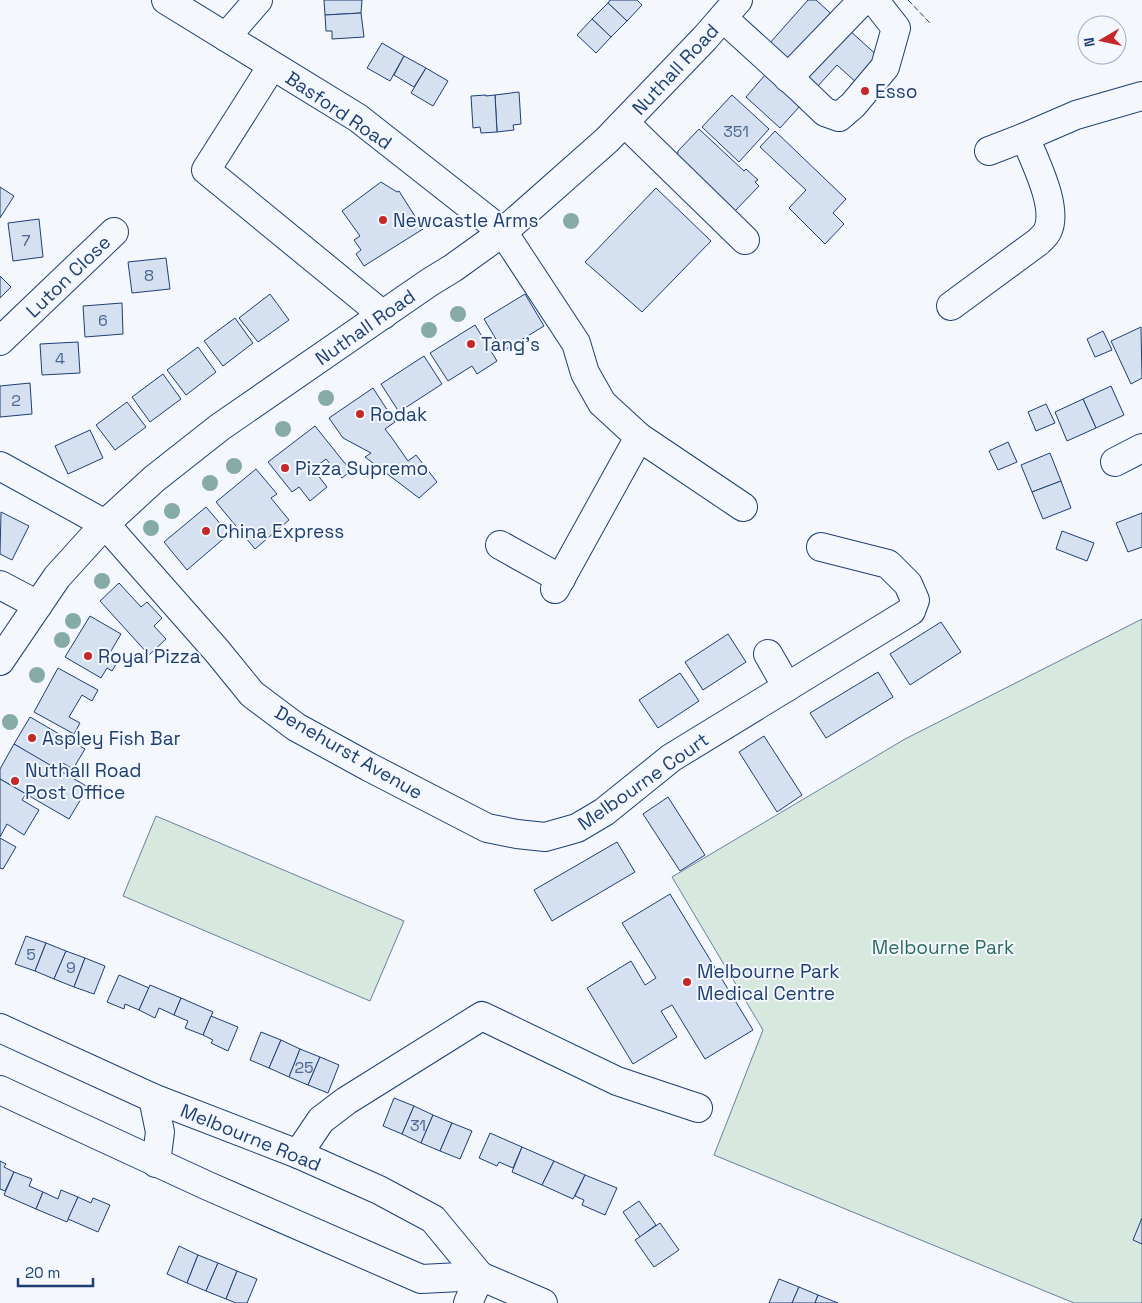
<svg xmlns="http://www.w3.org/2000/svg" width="1142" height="1303" font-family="'Space Grotesk',sans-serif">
  <rect width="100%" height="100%" fill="#f4f7fb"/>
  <g fill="#d7e8df" stroke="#687fa3">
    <path d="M1142,619v684h-68l-360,-148 49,-125 -91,-153 233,-138z"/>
    <path d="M156,816l248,105 -34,80 -247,-105z"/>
  </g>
  <g fill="#d5e0f0" stroke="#1d3f73">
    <path d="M324,0h38l-1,13 -36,2z"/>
    <path d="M610,0h27l5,5 -15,16 -19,-18z"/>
    <path d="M808,0h8l65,59 -23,25 -21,-19 -20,22 -25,12 -27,-24 9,-9 -5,-22z"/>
    <path d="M608,3l19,18 -16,16 -19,-18z"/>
    <path d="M361,13l3,24 -32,2v-8h-6l-1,-16z"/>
    <path d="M592,19l19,18 -15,16 -19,-18z"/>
    <path d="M382,43l22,13 -14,25 -23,-13z"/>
    <path d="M404,56l22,12 -12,19 -20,-12z"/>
    <path d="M426,68l22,13 -15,25 -22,-13z"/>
    <path d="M765,75l35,31 -20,22 -34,-31z"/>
    <path d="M519,92l2,32 -8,1 1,5 -17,2 -2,-37z"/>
    <path d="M486,95v1l9,-1 2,37 -16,1 -1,-6 -7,1 -2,-32z"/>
    <path d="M732,95l37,34 -30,33 -37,-35z"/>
    <path d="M699,129l45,42 2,-2 12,11 -3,2 4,4 -25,26 -57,-54 1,-7z"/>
    <path d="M775,131l71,68 -13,14 11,11 -19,20 -36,-36 17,-18 -46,-43z"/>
    <path d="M381,182l16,10 2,-1 24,38 -59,37 -8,-12 5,-4 -7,-10 6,-4 -18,-25z"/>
    <path d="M0,187l14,9 -14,22z"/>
    <path d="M656,188l55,53 -69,71 -57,-50z"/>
    <path d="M39,219l4,38 -30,4 -5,-38z"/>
    <path d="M166,258l4,31 -38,4 -4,-31z"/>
    <path d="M0,276l11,11 -11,11z"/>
    <path d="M270,294l19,26 -31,22 -19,-24z"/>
    <path d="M525,294l19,32 -41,25 -19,-32z"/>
    <path d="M122,303l1,31 -38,3 -2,-31z"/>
    <path d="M235,318l18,25 -30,23 -19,-25z"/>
    <path d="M475,325l22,36 -20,13 -5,-8 -24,15 -18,-28z"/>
    <path d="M1141,327l1,51 -11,6 -20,-43z"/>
    <path d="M1103,331l9,19 -17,7 -8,-18z"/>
    <path d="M78,342l2,31 -38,2 -2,-31z"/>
    <path d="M198,347l18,25 -30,23 -19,-25z"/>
    <path d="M424,356l18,28 -43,28 -18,-28z"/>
    <path d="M163,374l18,25 -31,23 -18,-25z"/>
    <path d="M30,383l2,31 -32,3v-31z"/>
    <path d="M1111,386l13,29 -28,13 -13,-29z"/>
    <path d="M373,388l22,34 -10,7 7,9 16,23 8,-6 21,27 -18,16 -54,-41 6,-4 -28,-15 -14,-20z"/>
    <path d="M1083,399l13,29 -29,13 -12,-29z"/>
    <path d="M127,402l19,25 -31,23 -19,-25z"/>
    <path d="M1046,404l9,19 -19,8 -8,-19z"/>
    <path d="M315,426l36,45 -9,7 -16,-19 -13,10 14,18 -17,14 -11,-14 -7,5 -24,-30z"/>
    <path d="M90,430l13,28 -35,16 -13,-28z"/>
    <path d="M1008,442l9,20 -19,8 -9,-19z"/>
    <path d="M1050,453l11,28 -29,11 -11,-27z"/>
    <path d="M256,469l21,25 -6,4 18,22 -34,29 -39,-47z"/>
    <path d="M1061,481l10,27 -28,11 -11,-27z"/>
    <path d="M206,507l23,27 -42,36 -23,-28z"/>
    <path d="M1,512l28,14 -17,34 -12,-6z"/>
    <path d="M1142,513v34l-14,5 -12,-29z"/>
    <path d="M1062,531l32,12 -7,18 -31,-12z"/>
    <path d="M119,583l22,24 6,-5 15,16 -8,8 12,13 -17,16 -49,-54z"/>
    <path d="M90,616l31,18 -13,22 10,5 -6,10 -5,-3 -6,10 -36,-21z"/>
    <path d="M941,622l20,30 -51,33 -20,-31z"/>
    <path d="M728,634l18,28 -43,28 -18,-28z"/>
    <path d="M58,668l40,22 -6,11 -10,-6 -13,22 11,6 -6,11 -40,-22z"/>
    <path d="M878,672l15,25 -67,41 -16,-25z"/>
    <path d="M680,673l19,28 -41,27 -19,-28z"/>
    <path d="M30,717l55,32 -12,20 -12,-7 -4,8 -43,-26z"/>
    <path d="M764,736l38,59 -25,17 -38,-60z"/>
    <path d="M14,744l74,43 -19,32 -69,-40v-10z"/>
    <path d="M0,779l26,15 -4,6 17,10 -15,25 -17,-11 -7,13z"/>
    <path d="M668,797l37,58 -25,16 -37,-57z"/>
    <path d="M0,838l16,9 -13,22 -3,-1z"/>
    <path d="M617,842l18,30 -83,49 -18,-31z"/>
    <path d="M670,894l83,136 -48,29 -33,-54 -11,6 16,26 -44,27 -46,-76 44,-27 14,24 11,-7 -34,-55z"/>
    <path d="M26,936l20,7 -11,28 -20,-7z"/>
    <path d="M46,943l20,8 -12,28 -19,-8z"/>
    <path d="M66,951l19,7 -11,29 -20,-8z"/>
    <path d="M85,958l20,8 -11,28 -20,-7z"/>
    <path d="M119,975l30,13 -10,22 -14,-6 -1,5 -17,-7z"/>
    <path d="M150,985l31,13 -7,17 -15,-7 -4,10 -16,-8z"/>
    <path d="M181,998l32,14 -10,23 -18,-7 3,-7 -14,-6z"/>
    <path d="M211,1016l27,11 -10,24 -17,-8 2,-3 -10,-5z"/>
    <path d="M261,1032l20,8 -12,28 -19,-8z"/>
    <path d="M281,1040l19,9 -11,28 -20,-9z"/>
    <path d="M300,1049l20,8 -12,28 -19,-8z"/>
    <path d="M320,1057l19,8 -11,28 -20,-8z"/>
    <path d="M394,1098l20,8 -12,28 -19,-8z"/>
    <path d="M414,1106l19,9 -12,28 -19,-9z"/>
    <path d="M433,1115l19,8 -12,28 -19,-8z"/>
    <path d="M452,1123l20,8 -12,28 -20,-8z"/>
    <path d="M490,1133l32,14 -9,21 -14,-6 -2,4 -18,-8z"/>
    <path d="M522,1147l32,14 -12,24 -30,-13z"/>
    <path d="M0,1161l6,3 -2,3 10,5 -9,19 -5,-2z"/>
    <path d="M554,1161l31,14 -12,24 -31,-14z"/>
    <path d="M14,1172l18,7 -3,7 14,6 -7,17 -32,-14z"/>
    <path d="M585,1175l32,13 -12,27 -23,-10 2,-5 -9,-4z"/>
    <path d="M61,1190l17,7 -11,25 -31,-13 7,-17 15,7z"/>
    <path d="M78,1197l13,6 2,-5 17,7 -12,27 -30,-13z"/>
    <path d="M639,1201l17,24 -16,12 -17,-25z"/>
    <path d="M1142,1218v26l-9,-4z"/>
    <path d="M660,1223l19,27 -25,17 -19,-27z"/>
    <path d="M179,1246l19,9 -11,28 -20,-9z"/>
    <path d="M198,1255l20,8 -12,28 -19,-8z"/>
    <path d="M218,1263l19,8 -11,28 -20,-8z"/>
    <path d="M237,1271l20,8 -10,24h-11l-10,-4z"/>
    <path d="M779,1279l20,8 -7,16h-23z"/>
    <path d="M799,1287l19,8 -3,8h-23z"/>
    <path d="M818,1295l20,8h-23z"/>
  </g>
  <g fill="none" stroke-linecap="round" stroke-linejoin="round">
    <defs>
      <g id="minor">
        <path d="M166,0l192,118 145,114 73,111 9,30 17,30 37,34 104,70"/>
        <path d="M723,18l78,71 24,23 14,5 14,-12 32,-38 11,-39 -22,-28"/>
        <path d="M226,37l32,-37"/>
        <path d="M272,66l-66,104 177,145"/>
        <path d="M788,78l75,-78"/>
        <path d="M625,123l120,117"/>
        <path d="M989,151l36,-14"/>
        <path d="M951,306l87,-64c4,-4 8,-7 10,-12 10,-24 -13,-68 -23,-93l51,-22 66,-19"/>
        <path d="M0,341l114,-109"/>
        <path d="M1115,462l27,-14"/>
        <path d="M0,466l105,58 112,127 35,43 44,33 73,40 118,61 30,6 28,3 32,-9 27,-16 67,-54 240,-147 4,-11 -7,-16 -20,-20 -67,-17"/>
        <path d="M500,545l61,34"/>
        <path d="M0,585l38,20"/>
        <path d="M555,589l84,-152"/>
        <path d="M768,654l19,33"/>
        <path d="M0,1028l153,70 145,56 81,36 54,29 47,57"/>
        <path d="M0,1090l208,96 213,93 59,-3 63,27"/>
        <path d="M153,1098l7,34 -4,31"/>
        <path d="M298,1154l23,-34 25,-19 136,-85 135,65 81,27"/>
        <path d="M468,1303l12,-27"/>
      </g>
      <path id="highway" d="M0,661l57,-84 48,-53 49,-45 66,-52 210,-145 23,-14 50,-36 104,-92 98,-102 33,-38"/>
    </defs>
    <use href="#minor" stroke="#1d3f73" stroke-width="30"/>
    <use href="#highway" stroke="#1d3f73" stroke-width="30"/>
    <use href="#minor" stroke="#f4f7fb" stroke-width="28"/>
    <use href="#highway" stroke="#f4f7fb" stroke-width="28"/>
    <path stroke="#1d3f73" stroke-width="1" stroke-dasharray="6 2.5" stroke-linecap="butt" d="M908,0l22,23"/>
  </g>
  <g fill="#86aba6">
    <circle cx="571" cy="221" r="8"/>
    <circle cx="458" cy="314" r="8"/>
    <circle cx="429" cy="330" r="8"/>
    <circle cx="326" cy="398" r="8"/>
    <circle cx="283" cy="429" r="8"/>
    <circle cx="234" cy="466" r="8"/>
    <circle cx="210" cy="483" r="8"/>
    <circle cx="172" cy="511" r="8"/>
    <circle cx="151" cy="528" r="8"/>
    <circle cx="102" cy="581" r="8"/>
    <circle cx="73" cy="621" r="8"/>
    <circle cx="62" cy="640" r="8"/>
    <circle cx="37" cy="675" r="8"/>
    <circle cx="10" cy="722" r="8"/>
  </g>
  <g fill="#c62828" stroke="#f4f7fb" stroke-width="2">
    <circle cx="865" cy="91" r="5"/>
    <circle cx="383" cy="220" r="5"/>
    <circle cx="471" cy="344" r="5"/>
    <circle cx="360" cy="414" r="5"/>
    <circle cx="285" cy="468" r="5"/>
    <circle cx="206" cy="531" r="5"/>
    <circle cx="88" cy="656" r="5"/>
    <circle cx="32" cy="738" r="5"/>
    <circle cx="15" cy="781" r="5"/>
    <circle cx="687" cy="982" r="5"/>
  </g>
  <g text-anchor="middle" stroke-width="4" stroke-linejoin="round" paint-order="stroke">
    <g font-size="16" fill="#4b6792">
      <text x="736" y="137">351</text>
      <text x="26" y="246">7</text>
      <text x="149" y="281">8</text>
      <text x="103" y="326">6</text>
      <text x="60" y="364">4</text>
      <text x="16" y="406">2</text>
      <text x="31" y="960">5</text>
      <text x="71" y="973">9</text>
      <text x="304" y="1073">25</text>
      <text x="418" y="1131">31</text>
    </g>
    <g font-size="19" fill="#1d3f73" stroke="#f4f7fb">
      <text transform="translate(675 69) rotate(-47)" y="7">Nuthall Road</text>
      <text transform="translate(339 110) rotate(34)" y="7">Basford Road</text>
      <text transform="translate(68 276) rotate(-44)" y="7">Luton Close</text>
      <text transform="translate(365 327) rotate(-35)" y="7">Nuthall Road</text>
      <text transform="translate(349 752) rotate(30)" y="7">Denehurst Avenue</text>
      <text transform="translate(643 781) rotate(-35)" y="7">Melbourne Court</text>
      <text transform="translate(251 1137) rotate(22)" y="7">Melbourne Road</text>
    </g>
    <g font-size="19" fill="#1d3f73" stroke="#f4f7fb" text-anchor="start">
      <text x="875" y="98">Esso</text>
      <text x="393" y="227">Newcastle Arms</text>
      <text x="481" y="351">Tang's</text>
      <text x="370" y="421">Rodak</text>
      <text x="295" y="475">Pizza Supremo</text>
      <text x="216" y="538">China Express</text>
      <text x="98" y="663">Royal Pizza</text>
      <text x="42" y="745">Aspley Fish Bar</text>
      <text x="25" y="777">Nuthall Road<tspan x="25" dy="22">Post Office</tspan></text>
      <text x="697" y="978">Melbourne Park<tspan x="697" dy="22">Medical Centre</tspan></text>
    </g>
    <g font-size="19" fill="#2c6c60" stroke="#f4f7fb">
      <text x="943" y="954">Melbourne Park</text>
    </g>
  </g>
  <g transform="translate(1102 40) rotate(261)"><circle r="24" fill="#f4f7fb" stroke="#9eadc5"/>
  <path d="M0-4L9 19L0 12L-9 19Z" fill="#c62828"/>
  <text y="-8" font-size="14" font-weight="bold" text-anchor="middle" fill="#1d3f73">N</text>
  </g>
  <path d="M18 1278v8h75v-8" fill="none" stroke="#1d3f73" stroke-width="2.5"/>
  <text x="25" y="1278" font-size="15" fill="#1d3f73" stroke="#f4f7fb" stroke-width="4" paint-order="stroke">20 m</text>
</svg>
